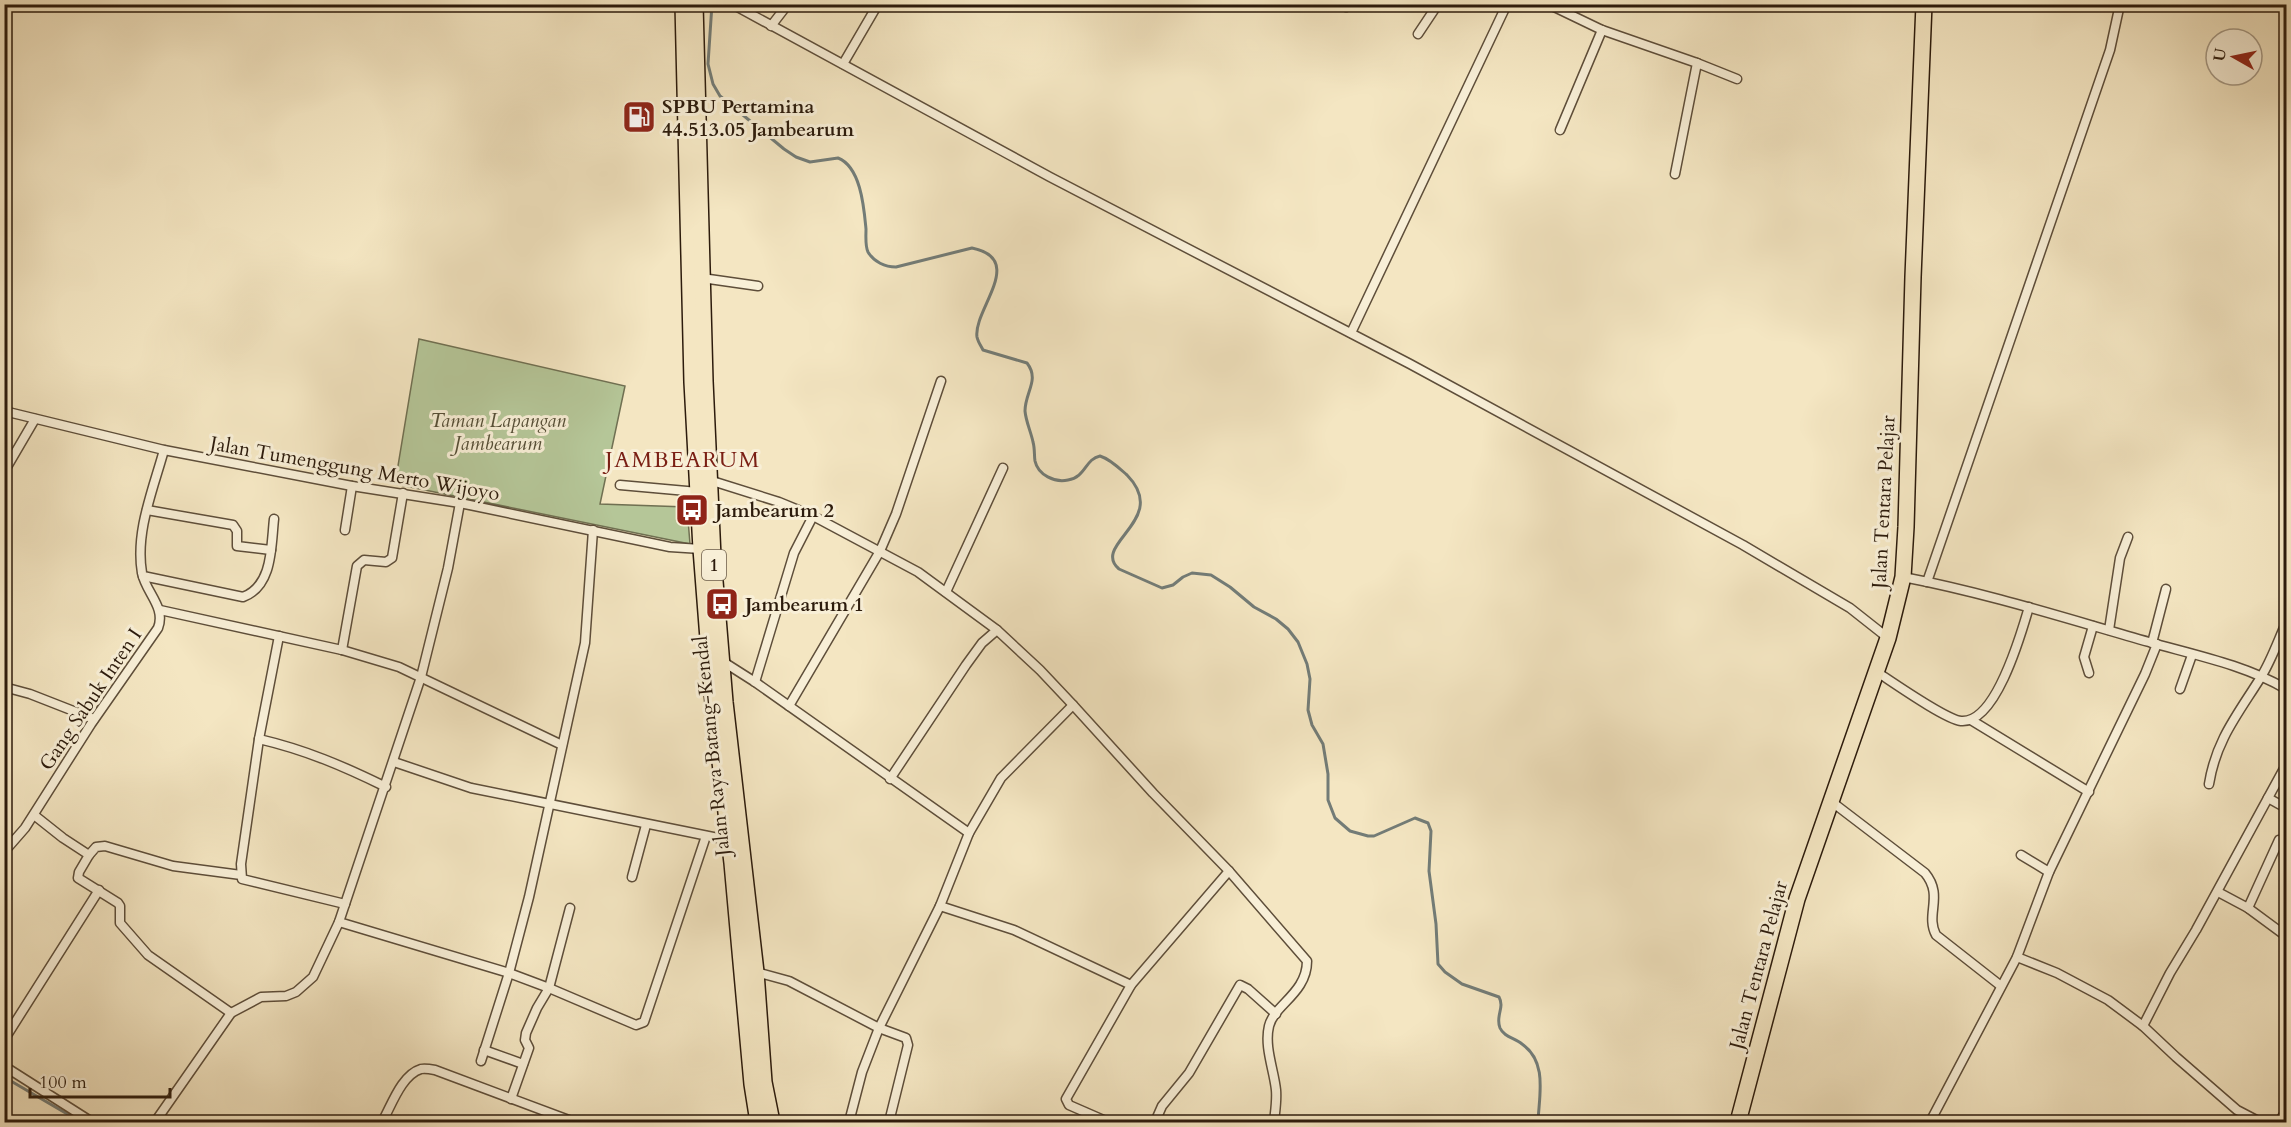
<svg xmlns="http://www.w3.org/2000/svg" width="2291" height="1127" font-family="Cardo,serif">
  <rect width="100%" height="100%" fill="#f4e6c2"/>
  <filter id="stains"><feTurbulence type="fractalNoise" baseFrequency=".00333" numOctaves="4"/><feColorMatrix values="0 0 0 0 .2 0 0 0 0 .09 0 0 0 0 .02 0 0 0 .5 -.17"/></filter>
  <radialGradient id="worn" r=".72"><stop offset=".6" stop-color="#630" stop-opacity="0"/><stop offset="1" stop-color="#630" stop-opacity=".3"/></radialGradient>
  <path fill="#b5c698" stroke="#707052" stroke-width="1.5" d="M419,339l206,47 -25,118 87,3 3,37 -295,-60z"/>
  <g fill="none" stroke-linecap="round" stroke-linejoin="round">
    <g stroke="#737c77" stroke-width="3">
      <path d="M712,4l-4,60 5,20 7,12 64,53 12,8 14,5 28,-4c23,9 26,50 28,71 0,7 -1,17 2,23 6,10 17,15 28,15l76,-19c55,11 1,62 5,89 1,5 4,9 6,13l44,13c13,17 -2,29 -2,48 1,11 6,21 8,31 2,7 1,13 2,19 3,14 20,22 33,19 18,-3 17,-21 32,-24 10,3 19,12 27,19 44,45 -37,69 -8,94l43,19 11,-3 10,-8 9,-4 19,2 19,12 24,20 22,12 12,10 10,13 9,22 3,15 -2,31 4,15 11,19 5,30v26l7,18 15,13 18,5h6l41,-18 13,5 3,8 -2,40 7,53 2,40 7,8 17,12 37,13c6,11 -4,19 1,31 4,9 15,10 22,16 26,18 17,52 16,78"/>
      <path d="M4,1077l77,45"/>
    </g>
    <defs>
      <g id="street">
        <path d="M732,4l318,173 360,187 333,181 107,63 38,30"/>
        <path d="M1548,4l54,26 95,33 -22,111"/>
        <path d="M1346,7l1,-3"/>
        <path d="M771,26l17,-22"/>
        <path d="M1418,34l20,-30"/>
        <path d="M1697,63l40,16"/>
        <path d="M843,64l35,-60"/>
        <path d="M1560,130l42,-100"/>
        <path d="M702,278l56,8"/>
        <path d="M1351,333l156,-329"/>
        <path d="M4,411l160,39 188,36 108,17 210,44 31,2"/>
        <path d="M4,472l31,-53"/>
        <path d="M709,480l70,22 34,14 105,56 79,58 43,40 33,35 80,88 76,78 78,90c0,32 -33,44 -38,65 -5,21 5,44 7,64 1,11 -1,22 -2,32"/>
        <path d="M620,485l78,7"/>
        <path d="M147,510l86,15 4,6v15l34,4"/>
        <path d="M345,530l7,-44"/>
        <path d="M143,576l100,21c30,-11 28,-51 31,-78"/>
        <path d="M1903,577c84,16 165,42 246,65 46,13 96,23 137,47"/>
        <path d="M1927,582l183,-532 10,-46"/>
        <path d="M946,592l57,-124"/>
        <path d="M160,610l182,40 57,17 163,78"/>
        <path d="M2109,630l11,-72 8,-21"/>
        <path d="M279,636l-20,103c47,11 84,27 127,48"/>
        <path d="M2152,643l14,-54"/>
        <path d="M342,650l15,-84 7,-6 22,2 6,-4 11,-65"/>
        <path d="M722,661l33,21 214,151"/>
        <path d="M1877,672c17,11 68,47 84,49 35,3 60,-87 68,-114"/>
        <path d="M2089,673l-5,-16 9,-31"/>
        <path d="M755,682l39,-129 19,-37"/>
        <path d="M4,687l26,7 64,25"/>
        <path d="M2180,689l12,-34"/>
        <path d="M789,706l91,-155 16,-37 45,-133"/>
        <path d="M1971,720l118,72"/>
        <path d="M259,739l-18,125 1,15 103,25"/>
        <path d="M394,762l77,26 257,52"/>
        <path d="M890,779l76,-114 16,-22 15,-13"/>
        <path d="M2209,784c7,-44 29,-70 52,-107 10,-16 17,-36 25,-54"/>
        <path d="M2268,798l18,10"/>
        <path d="M1832,802l93,71c19,23 0,41 11,62l65,51"/>
        <path d="M34,815l29,23 26,17 -10,17 -1,6 40,25 2,3v17l28,32 83,58"/>
        <path d="M4,852l21,-24 66,-104 67,-96c8,-21 -12,-35 -16,-55 -7,-41 11,-83 22,-123"/>
        <path d="M89,855l7,-8 9,-1 68,20 68,9"/>
        <path d="M2021,855l28,17"/>
        <path d="M632,877l14,-52"/>
        <path d="M2218,892l30,16 38,28"/>
        <path d="M940,906l74,24 117,55"/>
        <path d="M2248,908l31,-68"/>
        <path d="M339,922l170,51 40,15 87,37 8,-3 62,-186"/>
        <path d="M2017,957l40,16 51,27 35,26 33,31 61,53 23,12"/>
        <path d="M756,972l33,9 90,47 27,10 2,7 -19,77"/>
        <path d="M2143,1026l27,-53 26,-43 90,-165"/>
        <path d="M4,1040l95,-150"/>
        <path d="M484,1050l39,14"/>
        <path d="M481,1061l28,-88 20,-76 56,-254 8,-113"/>
        <path d="M4,1066l88,56"/>
        <path d="M511,1099l18,-51 -4,-8 1,-7 11,-25 12,-20 21,-80"/>
        <path d="M155,1122l76,-109 30,-16 25,-1 10,-4 17,-15 26,-55 82,-245 27,-109 12,-65"/>
        <path d="M382,1122c9,-15 19,-47 39,-53 4,-1 9,0 14,1l139,52"/>
        <path d="M849,1122l13,-50 17,-44 61,-122 29,-73 32,-55 72,-73"/>
        <path d="M1108,1122l-39,-17 -3,-6 65,-114 98,-114"/>
        <path d="M1155,1122l7,-16 27,-33 51,-88 8,4 28,25"/>
        <path d="M1930,1122l87,-165 32,-85 96,-198 12,-30"/>
        <path d="M2279,1122l7,-11"/>
      </g>
      <g id="highway">
        <path d="M683,4l9,378 9,167 12,154 19,160 20,221 6,38"/>
        <path d="M695,4l10,377 8,176 12,145 31,270 8,110 8,40"/>
        <path d="M1738,1122l59,-223 91,-261 15,-61 3,-50 7,-250 11,-273"/>
      </g>
    </defs>
    <use href="#street" stroke="#5e4e3a" stroke-width="11"/>
    <use href="#highway" stroke="#2c1b0c" stroke-width="18"/>
    <use href="#street" stroke="#f8efd7" stroke-width="8"/>
    <use href="#highway" stroke="#f4e6c2" stroke-width="15"/>
  </g>
  <defs>
    <symbol id="fuel-square" viewBox="-11 -11 22 22"><rect x="-9" y="-9" width="18" height="18" rx="4" fill="#8f2418" stroke="#f8efd7"/><path d="M-5.5-6h7V0h2V4h1.3V-2.5L3-4.5l.8-.8L6-3V5H2.5V1h-1V6h-7ZM-4.2-4.7v3.2H.2V-4.7Z" fill="#fff"/></symbol>
    <symbol id="bus-square" viewBox="-11 -11 22 22"><rect x="-9" y="-9" width="18" height="18" rx="4" fill="#8f2418" stroke="#f8efd7"/><path d="M-5-6H5V4H4V6H2V4H-2V6H-4V4H-5ZM-3.5-4V0h7V-4ZM-3.5 1.2v1.5H-2V1.2ZM2 1.2v1.5H3.5V1.2Z" fill="#fff"/></symbol>
  </defs>
  <g fill-rule="evenodd">
    <use href="#fuel-square" x="620" y="98" width="38" height="38"/>
    <use href="#bus-square" x="673" y="491" width="38" height="38"/>
    <use href="#bus-square" x="703" y="585" width="38" height="38"/>
  </g>
  <g text-anchor="middle" stroke-width="6" stroke-linejoin="round" paint-order="stroke">
    <rect fill="#f8efd7" stroke="#695b49" stroke-width="1.5" x="702" y="550" width="24" height="30" rx="4.5"/>
    <g font-size="18" font-weight="bold" fill="#2c1b0c">
      <text x="714" y="571">1</text>
    </g>
    <g font-size="20" font-weight="bold" fill="#2c1b0c" stroke="#f8efd7" text-anchor="start">
      <text x="662" y="113">SPBU Pertamina<tspan x="662" dy="23">44.513.05 Jambearum</tspan></text>
      <text x="715" y="517">Jambearum 2</text>
      <text x="745" y="611">Jambearum 1</text>
    </g>
    <g font-size="20" font-style="italic" fill="#554e36" stroke="#f8efd7">
      <text x="498" y="427">Taman Lapangan<tspan x="498" dy="23">Jambearum</tspan></text>
    </g>
    <g font-size="20" fill="#2c1b0c" stroke="#f8efd7">
      <text transform="translate(355 468) rotate(10)" y="7">Jalan Tumenggung Merto Wijoyo</text>
      <text transform="translate(1883 502) rotate(-87)" y="7">Jalan Tentara Pelajar</text>
      <text transform="translate(90 699) rotate(-56)" y="7">Gang Sabuk Inten I</text>
      <text transform="translate(711 746) rotate(-96)" y="7">Jalan Raya Batang-Kendal</text>
      <text transform="translate(1758 965) rotate(-75)" y="7">Jalan Tentara Pelajar</text>
    </g>
    <g font-size="22" letter-spacing="1.5" fill="#7a1f14" stroke="#f8efd7">
      <text x="683" y="467">JAMBEARUM</text>
    </g>
  </g>
  <rect width="2291" height="1127" fill="none" stroke="#f4e6c2" stroke-width="24"/>
  <rect x="6" y="6" width="2279" height="1115" fill="none" stroke="#2c1b0c" stroke-width="3"/>
  <rect x="12" y="12" width="2267" height="1103" fill="none" stroke="#2c1b0c" stroke-width="1.5"/>
  <g transform="translate(2234 57) rotate(279)"><circle r="28" fill="#f8efd7" stroke="#a69a86" stroke-width="1.5"/>
  <path d="M0-4.5L10 22L0 15L-10 22Z" fill="#8f2418"/>
  <text y="-9" font-size="16" font-weight="bold" text-anchor="middle" fill="#2c1b0c">U</text>
  </g>
  <path d="M30 1088v9h140v-9" fill="none" stroke="#2c1b0c" stroke-width="3"/>
  <text x="39" y="1088" font-size="18" fill="#2c1b0c" stroke="#f8efd7" stroke-width="4.5" paint-order="stroke">100 m</text>
  <rect width="100%" height="100%" filter="url(#stains)"/>
  <rect width="100%" height="100%" fill="url(#worn)"/>
</svg>
